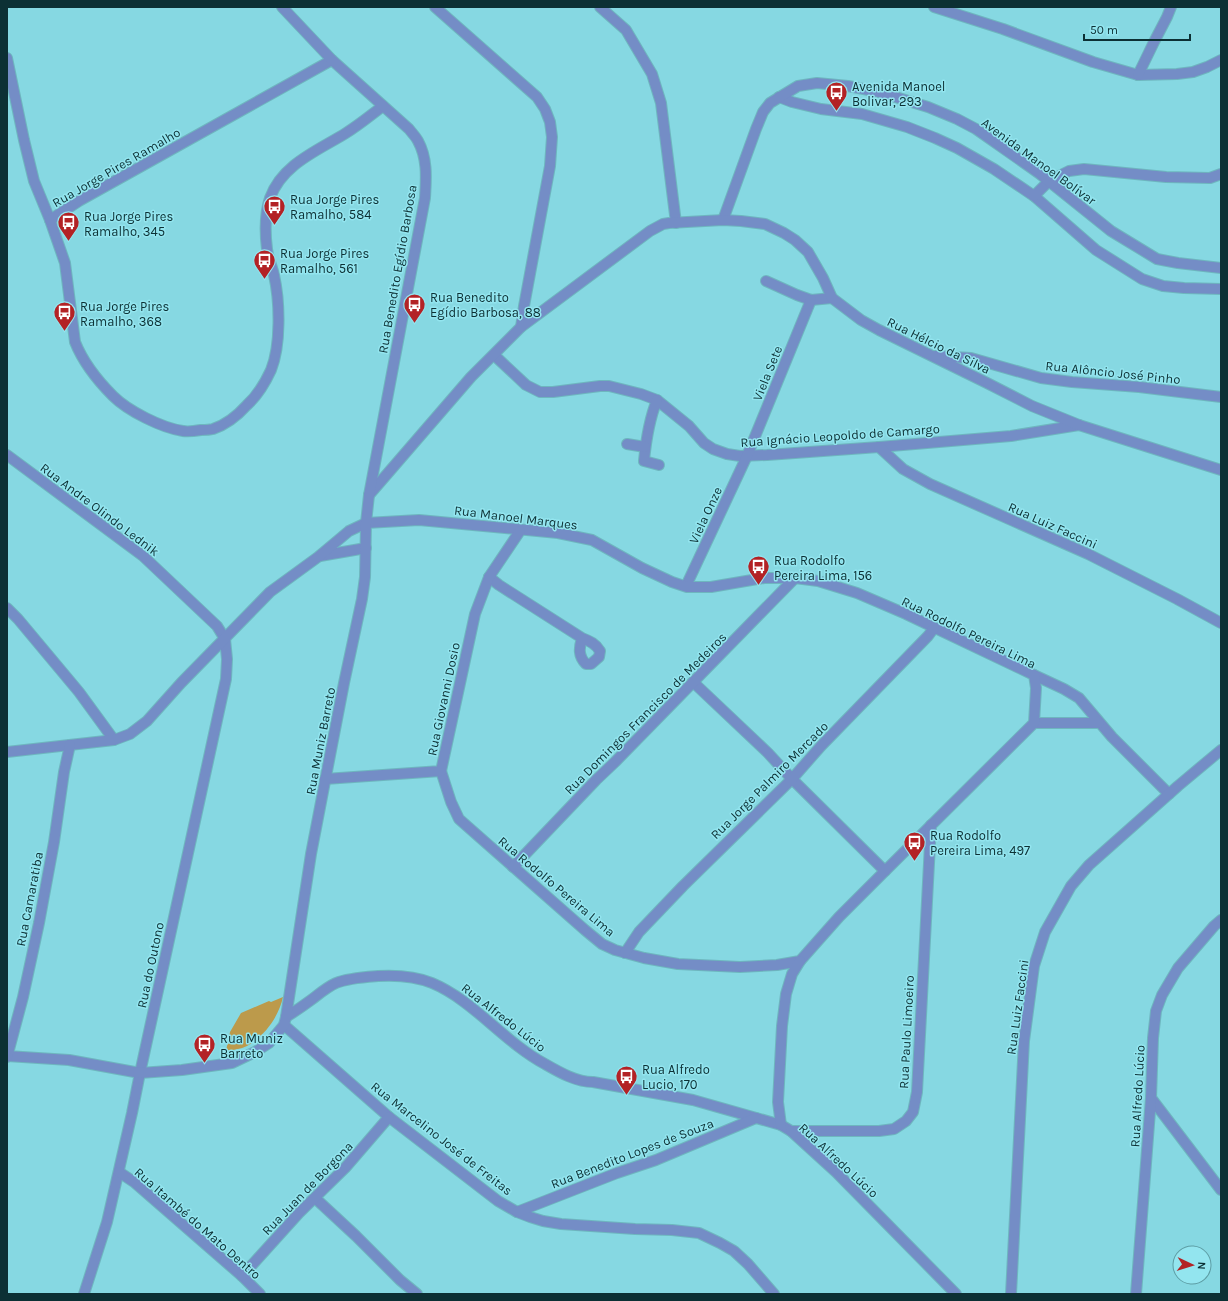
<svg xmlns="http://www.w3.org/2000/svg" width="1228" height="1301" font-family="Karla,sans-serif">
  <rect width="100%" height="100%" fill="#86d8e2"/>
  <path fill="#bc9a4b" d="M283,997c-4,19 -18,39 -36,49 -6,3 -14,4 -21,5l4,-19 11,-19 28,-12 2,1z"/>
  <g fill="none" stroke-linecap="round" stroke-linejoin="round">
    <defs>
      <g id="minor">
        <path d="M435,7l102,90 8,12 5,13 2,15 -2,29 -26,140 -3,21"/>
        <path d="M600,7l26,23 26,44 9,29 15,120"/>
        <path d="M934,7l69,22 90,33 45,13 39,-1 16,-2 14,-5 14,-7"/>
        <path d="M7,58l17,82 10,41 16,39 15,43 10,79c8,20 23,39 38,54 15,15 49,32 70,35 5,1 12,0 18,-1 3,0 8,0 12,-1 12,-4 25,-14 34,-24 10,-9 18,-22 24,-35 10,-25 9,-68 3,-95 -2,-9 -6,-17 -7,-26 -2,-16 -2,-36 3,-51 12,-34 49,-48 76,-65 13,-8 25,-18 37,-27"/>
        <path d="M1138,75l16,-33 13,-25 4,-10"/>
        <path d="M779,97l13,5 29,7 41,5 45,13 28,11 22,10 37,21 40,27 62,54 46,29 21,7 21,2 37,1"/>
        <path d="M1034,196l15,-15 20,-10 15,-2 82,8 44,1 11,-4"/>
        <path d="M50,220l29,-19 253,-141"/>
        <path d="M723,220l33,-91 7,-17 7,-9 28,-17 19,-3 31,3 31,6 49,15 29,12 19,10 64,45 71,57 46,28 21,4 43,5"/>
        <path d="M766,281l31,14 14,5 21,-2"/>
        <path d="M494,355l32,30 14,7h13l47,-6h9l32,8 16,6 32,26 15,17 9,6 14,5 13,2 27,-1 112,-8 132,-11 68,-11"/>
        <path d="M936,356l35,2 70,20 31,4 67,5 82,10"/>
        <path d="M657,400c-8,20 -11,40 -13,61l15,4"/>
        <path d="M627,444l18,3"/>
        <path d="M879,447l24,22 27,15 158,70 89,45 44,24"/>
        <path d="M7,455l136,101 74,70 8,13 2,20 -1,20 -86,394 -8,40 -25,109 -23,72"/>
        <path d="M369,495l102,-118 50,-50 129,-96 13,-7 6,-1 54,-3 18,1 24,3 19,9 11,7 13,12 15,26 9,20 29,22 18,10 108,53 45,23 47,19 142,45"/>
        <path d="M320,556l46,-8"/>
        <path d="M489,577l10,8 83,53c8,3 14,6 18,13l-1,6 -8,7h-5c-8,-8 -7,-16 -4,-26"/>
        <path d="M686,586l61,-130 64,-156"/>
        <path d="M7,608l11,11 61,73 35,48"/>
        <path d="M1034,675l30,14 15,9 33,39 57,57"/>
        <path d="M693,682l75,71 24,26 93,92"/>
        <path d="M1034,723h65"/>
        <path d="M7,752l107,-12 16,-6 17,-13 34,-38 89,-91 48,-35 31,-26 17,-8 53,-3 139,13 34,7 50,28 30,14 15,5h24l53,-9h31l23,3 39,12 49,21 128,61 2,13 -2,35 -149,148 -46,46 -39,44 -23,4 -37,2 -62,-3 -34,-6 -29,-8 -13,-6 -17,-14 -126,-111 -8,-17 -10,-31"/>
        <path d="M325,779l116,-8 34,-157 14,-37 31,-46"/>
        <path d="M513,867l83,-87 19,-18 180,-184"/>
        <path d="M625,953l14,-21 44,-46 109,-107 29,-33 107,-110 6,-8"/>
        <path d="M286,1017c8,-5 17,-11 25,-17 8,-6 16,-13 25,-17 12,-5 29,-6 42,-7 17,-1 37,0 54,7 41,17 72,59 113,81 14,8 31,18 48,18l100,18 88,25 10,6 45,41 120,122"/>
        <path d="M284,1025l105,92 109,84 19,11 13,5 13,4 18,3 74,5 37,1 27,3 21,10 14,8 14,13 26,30"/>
        <path d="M7,1056l62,4 71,13 42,-3 50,-7 23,-11 14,-9 15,-18 2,-8 25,-163 33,-171 18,-84 3,-22 1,-54 3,-28 56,-297c1,-18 3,-39 -7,-57 -2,-4 -6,-8 -9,-12l-77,-69 -50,-53"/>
        <path d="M7,1057l16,-60 16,-74 15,-81 10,-70 6,-27"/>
        <path d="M1151,1098l70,92"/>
        <path d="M781,1125l-3,-23 4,-76 4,-32 6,-20 8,-13"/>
        <path d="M791,1131h88l15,-2 12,-8 7,-9 4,-20 14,-267"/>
        <path d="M119,1172l15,10 108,94 18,18"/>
        <path d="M315,1198l41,38 44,44 17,14"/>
        <path d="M517,1212l100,-39 39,-13 100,-42"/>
        <path d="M242,1276l57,-63 46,-45 44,-51"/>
        <path d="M1011,1294l13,-253 10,-75 11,-34 26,-46 18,-21 89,-79 43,-36"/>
        <path d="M1136,1294l15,-196 2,-60 3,-27 6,-16 16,-27 36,-42 7,-6"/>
      </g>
    </defs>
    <use href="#minor" stroke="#6eb6bf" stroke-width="12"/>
    <use href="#minor" stroke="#748dc6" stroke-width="10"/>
  </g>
  <defs>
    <symbol id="bus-pin" viewBox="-11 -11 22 30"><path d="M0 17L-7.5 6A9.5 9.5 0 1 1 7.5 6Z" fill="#b32225" stroke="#93e5ef"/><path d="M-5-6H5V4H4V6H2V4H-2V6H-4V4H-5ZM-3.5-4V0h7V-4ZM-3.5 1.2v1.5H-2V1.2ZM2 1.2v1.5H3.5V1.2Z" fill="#fff"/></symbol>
  </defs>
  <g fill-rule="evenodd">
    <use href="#bus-pin" x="824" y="80" width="25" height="34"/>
    <use href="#bus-pin" x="262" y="194" width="25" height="34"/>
    <use href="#bus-pin" x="56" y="210" width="25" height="34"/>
    <use href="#bus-pin" x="252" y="248" width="25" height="34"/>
    <use href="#bus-pin" x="402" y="292" width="25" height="34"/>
    <use href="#bus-pin" x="52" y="300" width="25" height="34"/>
    <use href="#bus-pin" x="746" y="554" width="25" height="34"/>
    <use href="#bus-pin" x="902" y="830" width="25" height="34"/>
    <use href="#bus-pin" x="192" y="1032" width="25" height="34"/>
    <use href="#bus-pin" x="614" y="1064" width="25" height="34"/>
  </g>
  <g text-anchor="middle" stroke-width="3" stroke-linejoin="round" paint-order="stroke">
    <g font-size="13" fill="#0c3034" stroke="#93e5ef" text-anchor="start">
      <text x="852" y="91">Avenida Manoel<tspan x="852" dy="15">Bolivar, 293</tspan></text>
      <text x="290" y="204">Rua Jorge Pires<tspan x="290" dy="15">Ramalho, 584</tspan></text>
      <text x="84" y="221">Rua Jorge Pires<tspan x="84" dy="15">Ramalho, 345</tspan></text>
      <text x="280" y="258">Rua Jorge Pires<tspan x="280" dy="15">Ramalho, 561</tspan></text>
      <text x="430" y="302">Rua Benedito<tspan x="430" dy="15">Egídio Barbosa, 88</tspan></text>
      <text x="80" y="311">Rua Jorge Pires<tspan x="80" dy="15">Ramalho, 368</tspan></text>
      <text x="774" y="565">Rua Rodolfo<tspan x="774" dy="15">Pereira Lima, 156</tspan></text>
      <text x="930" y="840">Rua Rodolfo<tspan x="930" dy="15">Pereira Lima, 497</tspan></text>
      <text x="220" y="1043">Rua Muniz<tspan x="220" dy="15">Barreto</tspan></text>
      <text x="642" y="1074">Rua Alfredo<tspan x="642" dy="15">Lucio, 170</tspan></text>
    </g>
    <g font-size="13" fill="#0c3034" stroke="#93e5ef">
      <text transform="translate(1039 161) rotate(36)" y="5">Avenida Manoel Bolívar</text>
      <text transform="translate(116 167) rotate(-30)" y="5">Rua Jorge Pires Ramalho</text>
      <text transform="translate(397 269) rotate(-80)" y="5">Rua Benedito Egídio Barbosa</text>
      <text transform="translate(939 345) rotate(26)" y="5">Rua Hélcio da Silva</text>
      <text transform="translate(1113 372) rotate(6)" y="5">Rua Alôncio José Pinho</text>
      <text transform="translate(767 373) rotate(-68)" y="5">Viela Sete</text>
      <text transform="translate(840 435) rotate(-4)" y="5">Rua Ignácio Leopoldo de Camargo</text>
      <text transform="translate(100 509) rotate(37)" y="5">Rua Andre Olindo Lednik</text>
      <text transform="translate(705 515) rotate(-65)" y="5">Viela Onze</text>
      <text transform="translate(516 517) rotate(7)" y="5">Rua Manoel Marques</text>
      <text transform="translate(1053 525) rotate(24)" y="5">Rua Luiz Faccini</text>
      <text transform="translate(969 632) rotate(26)" y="5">Rua Rodolfo Pereira Lima</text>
      <text transform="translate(443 699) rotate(-78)" y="5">Rua Giovanni Dosio</text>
      <text transform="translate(645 713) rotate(-45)" y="5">Rua Domingos Francisco de Medeiros</text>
      <text transform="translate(320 741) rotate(-79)" y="5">Rua Muniz Barreto</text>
      <text transform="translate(769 780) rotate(-45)" y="5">Rua Jorge Palmiro Mercado</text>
      <text transform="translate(557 886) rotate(40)" y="5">Rua Rodolfo Pereira Lima</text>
      <text transform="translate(29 899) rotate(-79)" y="5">Rua Camaratiba</text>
      <text transform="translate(150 965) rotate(-78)" y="5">Rua do Outono</text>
      <text transform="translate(1017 1007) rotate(-82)" y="5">Rua Luiz Faccini</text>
      <text transform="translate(504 1017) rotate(38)" y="5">Rua Alfredo Lúcio</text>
      <text transform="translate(906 1032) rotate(-87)" y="5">Rua Paulo Limoeiro</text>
      <text transform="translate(1137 1096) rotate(-87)" y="5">Rua Alfredo Lúcio</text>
      <text transform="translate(442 1138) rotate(38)" y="5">Rua Marcelino José de Freitas</text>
      <text transform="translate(632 1153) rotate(-21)" y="5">Rua Benedito Lopes de Souza</text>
      <text transform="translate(839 1160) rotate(43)" y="5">Rua Alfredo Lúcio</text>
      <text transform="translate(307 1188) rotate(-46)" y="5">Rua Juan de Borgona</text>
      <text transform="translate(198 1223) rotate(41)" y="5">Rua Itambé do Mato Dentro</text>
    </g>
  </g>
  <rect width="1228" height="1301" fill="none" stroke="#0c3034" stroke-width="16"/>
  <g transform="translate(1192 1265) rotate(94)"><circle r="19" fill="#93e5ef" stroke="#5d9da4"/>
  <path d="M0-3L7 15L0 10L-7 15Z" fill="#b32225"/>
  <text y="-6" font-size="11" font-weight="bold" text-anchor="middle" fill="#0c3034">N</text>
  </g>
  <path d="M1084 34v6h106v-6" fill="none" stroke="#0c3034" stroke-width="2"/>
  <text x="1090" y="34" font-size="12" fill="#0c3034" stroke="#93e5ef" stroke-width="3" paint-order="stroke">50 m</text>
</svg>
